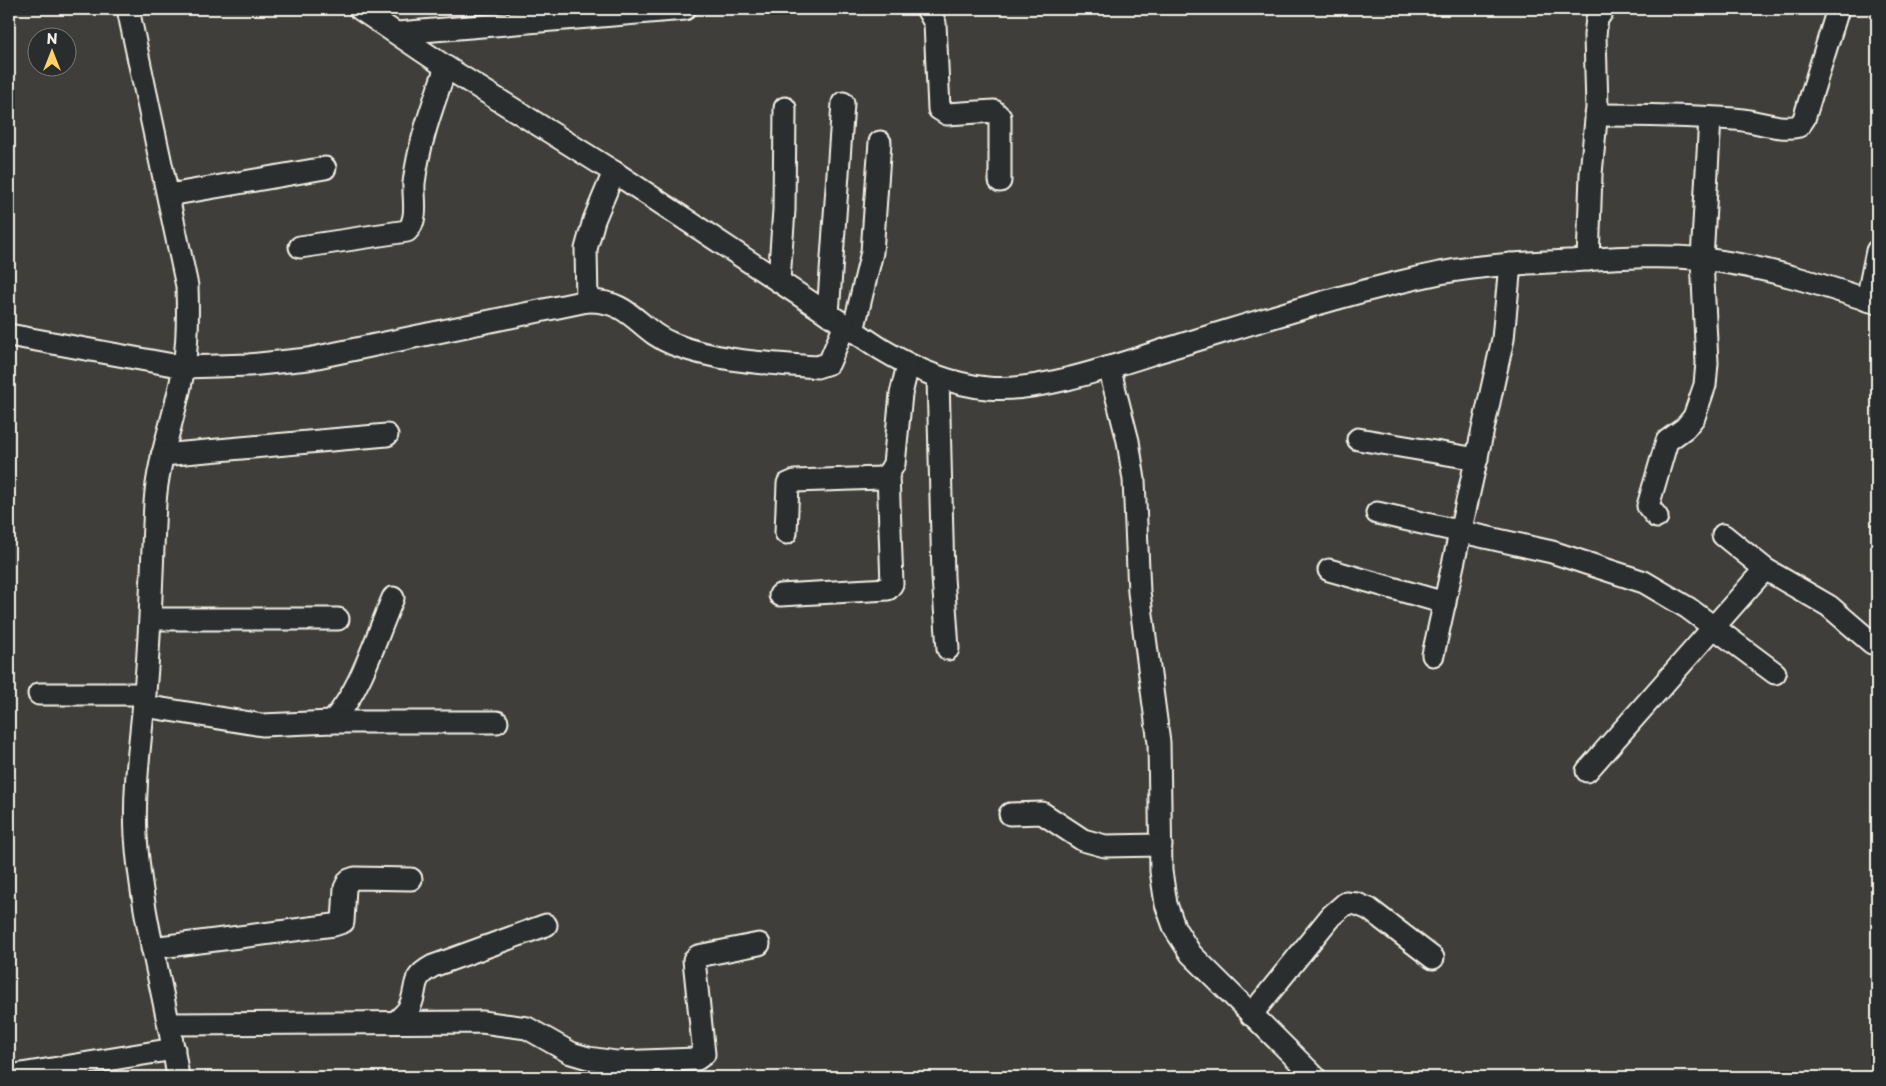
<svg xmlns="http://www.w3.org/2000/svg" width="1886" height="1086" font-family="'Playpen Sans',sans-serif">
  <rect width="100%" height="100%" fill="#3f3e3b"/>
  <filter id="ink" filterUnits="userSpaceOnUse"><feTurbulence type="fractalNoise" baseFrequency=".02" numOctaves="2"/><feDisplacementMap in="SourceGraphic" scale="10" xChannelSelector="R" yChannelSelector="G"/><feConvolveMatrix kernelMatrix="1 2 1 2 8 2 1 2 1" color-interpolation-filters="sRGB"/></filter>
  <g filter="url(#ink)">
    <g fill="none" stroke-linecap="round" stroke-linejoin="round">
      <defs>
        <g id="minor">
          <path d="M128,9l59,277c1,27 1,53 -3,80 -7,46 -26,90 -29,137 -3,59 -4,118 -9,177 -4,51 -13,105 -10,156 5,82 30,160 42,241"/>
          <path d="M360,9l86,58 168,105 267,177c33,20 67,35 106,39 51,5 130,-23 180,-39 91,-27 181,-57 273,-76 42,-8 86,-10 129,-12 44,-3 90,-7 134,-2 60,7 117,25 174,44"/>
          <path d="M927,9l8,14 4,86 8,5 47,-3 6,6v64"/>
          <path d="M398,33l287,-24"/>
          <path d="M1596,115c47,0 92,1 138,4 21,1 44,12 65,7l5,-7 34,-110"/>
          <path d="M169,195l156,-27"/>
          <path d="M300,247l107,-16c12,-12 6,-33 7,-48 5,-41 19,-78 32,-116"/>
          <path d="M1588,260l3,-86 6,-66 -2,-73 2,-16 7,-10"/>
          <path d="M779,280l5,-70 1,-102"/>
          <path d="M1867,300l10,-49"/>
          <path d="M587,301l-1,-52 8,-29 20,-48"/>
          <path d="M828,314l15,-211"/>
          <path d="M853,331l19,-79 8,-110"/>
          <path d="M9,335l175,32 65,-2 59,-6 279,-58c45,-1 50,29 86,43 46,18 95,19 144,23l12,-4 16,-38"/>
          <path d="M1109,367l19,74 6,39 5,112 20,151 2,128 5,33 9,25 16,25 124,123"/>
          <path d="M938,377l5,200 5,72"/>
          <path d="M1358,439l119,20"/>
          <path d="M162,455l225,-20"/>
          <path d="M1377,513l175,39 92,30 44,26 87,65"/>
          <path d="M1657,517l-9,-11 19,-65 18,-13 9,-11 11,-32 2,-22 -5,-104 8,-141"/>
          <path d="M786,533l2,-49 7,-3 85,-3 8,-4 6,-10 7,-70 7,-29"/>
          <path d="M1723,535l42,34 64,37 43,37"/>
          <path d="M1329,570l116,33"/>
          <path d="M780,595l108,-6 4,-5 -4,-110"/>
          <path d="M151,619h187"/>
          <path d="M1433,655l70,-316 7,-75"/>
          <path d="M39,694h106"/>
          <path d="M144,706l118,19 70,-3c30,-34 43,-83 61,-124"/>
          <path d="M332,722h165"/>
          <path d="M1587,771l178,-202"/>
          <path d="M1010,814l32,-1 41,27 22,6 56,-1"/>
          <path d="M152,948l182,-23 9,-3 2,-34 4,-8 6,-2 56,1"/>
          <path d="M1251,1015l80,-99 15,-13 11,1 12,5 64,49"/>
          <path d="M396,1022c5,-5 11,-9 14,-16 9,-20 -1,-27 23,-40l113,-41"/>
          <path d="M170,1024l312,-2 45,6 44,25 17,5 28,4 81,-3 7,-5 -10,-94 4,-4 61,-12"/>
          <path d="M9,1076l165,-27"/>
        </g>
      </defs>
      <use href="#minor" stroke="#f4f1e8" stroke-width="25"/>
      <use href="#minor" stroke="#2a2d2e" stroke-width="21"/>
    </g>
  </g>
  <rect width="1886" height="1086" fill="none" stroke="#2a2d2e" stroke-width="30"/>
  <rect x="15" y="15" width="1856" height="1056" fill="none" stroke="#f4f1e8" stroke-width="2" filter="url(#ink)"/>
  <g transform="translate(52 52)"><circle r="24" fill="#2a2d2e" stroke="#7b7b78"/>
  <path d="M0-4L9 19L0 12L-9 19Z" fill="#ffd166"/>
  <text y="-8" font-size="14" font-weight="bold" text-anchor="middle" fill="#f4f1e8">N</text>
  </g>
</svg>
